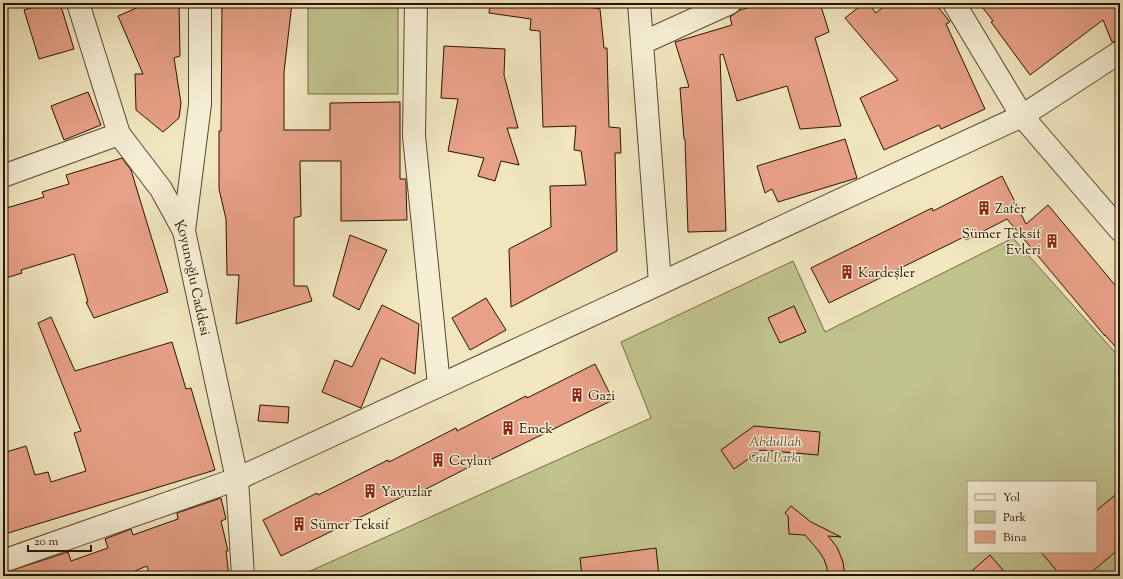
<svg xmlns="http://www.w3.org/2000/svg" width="1123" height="579" font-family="'Sorts Mill Goudy',serif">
  <rect width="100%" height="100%" fill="#f1e6c0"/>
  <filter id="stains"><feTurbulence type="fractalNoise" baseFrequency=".005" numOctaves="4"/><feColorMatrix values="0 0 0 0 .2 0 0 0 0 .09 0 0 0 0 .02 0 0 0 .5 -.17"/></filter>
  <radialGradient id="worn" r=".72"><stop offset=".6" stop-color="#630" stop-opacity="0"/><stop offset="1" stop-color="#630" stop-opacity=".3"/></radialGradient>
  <g fill="#c1c38d" stroke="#746a47" fill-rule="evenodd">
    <rect x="308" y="3" width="90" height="91"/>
    <path d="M1013,238l107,120v218h-821l352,-158 -30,-76 172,-81 32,71zM968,482h128v70h-128z"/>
  </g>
  <g fill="#e8a189" stroke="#281201">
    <path d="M47,3h13l14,46 -35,10 -15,-49z"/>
    <path d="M148,3h31l1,53 -6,2 7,45 -2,15 -16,14 -27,-22 -1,-36h8l-25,-58z"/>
    <path d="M222,3h70l-8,69v58h46v-27l70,-1v77h6v7l1,34 -66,1v-60h-41l1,55 -7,2v68h13l5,15 -76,23 3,-49h-12l-1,-56 -7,-30v-58h2z"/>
    <path d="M490,3h71l39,6 4,39h3l2,79 11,1 1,25h-6l2,98 -106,56 -2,-58 42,-22 -1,-41 36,-1 -5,-34 -7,-1 2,-24 -33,1 -3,-96 -10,-1 1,-11 -42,-6z"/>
    <path d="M764,3h56l9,29 -14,6 26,88 -41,3 -13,-43 -50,15 -14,-47 -3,1 6,176 -38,1 -3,-93h-1l-4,-51 9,-1 -14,-45 57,-17 -2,-8 10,-7z"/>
    <path d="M864,3h4l8,10 12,-10h47l15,19 -4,2 39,85 -44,20 -2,-4 -55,25 -24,-52 38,-18 -53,-62z"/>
    <path d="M979,3h141v37l-8,2 -9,-22 -73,55 -39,-53 2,-1z"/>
    <path d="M444,46l61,3 -1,26 14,53h-11l12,37 -18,-4 -6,20 -17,-5 6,-18 -36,-7 10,-52 -17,-1z"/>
    <path d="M88,92l13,33 -37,15 -13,-34z"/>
    <path d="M845,139l12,39 -79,24 -6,-13 -7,4 -8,-27z"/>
    <path d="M122,158l9,12 37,122 -74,26 -8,-16h2l-14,-48 -53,16 1,3 -19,6v-70l41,-12 -2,-5 27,-8 -3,-9z"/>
    <path d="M1002,176l24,48 22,-19 72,86v61l-15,-17v1l-98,-117 -41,21 -2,-3 -135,66 -18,-35 121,-60 1,3z"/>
    <path d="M350,235l37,15 -28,60 -26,-14z"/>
    <path d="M486,298l20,32 -36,20 -18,-32z"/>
    <path d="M382,305l37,19 -4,50 -34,-16 -20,50 -39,-16 13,-32 17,7z"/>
    <path d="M794,306l12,26 -26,11 -12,-25z"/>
    <path d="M51,317l24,54 97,-29 14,47 5,-1 24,82 -207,63 -5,-17v-63l23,-7 9,29 13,-3 3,10 35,-11 -12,-38 7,-2 -43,-108z"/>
    <path d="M595,364l18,36 -123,60 -1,-3 -69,35 -2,-3 -137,67 -18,-36 54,-27 1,2 70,-35 1,2 67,-34 1,3 69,-35 1,2z"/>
    <path d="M260,405l29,2 -1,16 -30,-2z"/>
    <path d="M754,426l66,6 -2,23 -57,-5 -27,19 -13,-19z"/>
    <path d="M1120,491v57l-33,28h-26l-20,-24h55v-41z"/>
    <path d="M221,498l5,21 -5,2 7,30h-2l3,25h-79l-3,-10 -24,10h-120v-3l65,-21 3,9 37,-13 -3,-9 26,-10 2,6 45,-16 -1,-6z"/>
    <path d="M791,506l20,16 30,15 -13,-1 9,11 6,15 2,14h-18v-8l-3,-9 -6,-9 -13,-15 -16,-1 -1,-18 -3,-3z"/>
    <path d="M656,548l3,28h-77l-2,-18z"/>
    <path d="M990,555l18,21h-42z"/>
  </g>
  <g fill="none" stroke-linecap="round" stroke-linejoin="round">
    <defs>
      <g id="minor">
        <path id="s1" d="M78,3l41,131 42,55 23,42 53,248 6,97"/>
        <path d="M416,3l-2,133 25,249"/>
        <path d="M639,3l21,280"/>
        <path d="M954,3l68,113 98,114"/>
        <path d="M642,43l88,-40"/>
        <path d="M3,176l116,-42"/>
        <path d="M184,231l16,-127v-101"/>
        <path d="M3,561l234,-82 785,-363 98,-64"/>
      </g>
    </defs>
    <use href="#minor" stroke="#5a4731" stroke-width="24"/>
    <use href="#minor" stroke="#f6efd6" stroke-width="22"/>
  </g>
  <defs>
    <symbol id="building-bare" viewBox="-9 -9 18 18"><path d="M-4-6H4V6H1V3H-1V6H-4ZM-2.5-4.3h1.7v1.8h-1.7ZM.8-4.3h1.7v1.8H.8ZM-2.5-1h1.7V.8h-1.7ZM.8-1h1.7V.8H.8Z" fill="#8f2418" stroke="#f6efd6" stroke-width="2.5" paint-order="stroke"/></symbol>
  </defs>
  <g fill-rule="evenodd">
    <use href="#building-bare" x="974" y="198" width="20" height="20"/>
    <use href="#building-bare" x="1042" y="231" width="20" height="20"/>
    <use href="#building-bare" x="837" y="262" width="20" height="20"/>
    <use href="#building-bare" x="567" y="385" width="20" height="20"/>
    <use href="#building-bare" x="498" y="418" width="20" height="20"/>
    <use href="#building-bare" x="428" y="450" width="20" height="20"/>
    <use href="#building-bare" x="360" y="481" width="20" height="20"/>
    <use href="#building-bare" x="289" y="514" width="20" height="20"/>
  </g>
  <g text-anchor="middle" stroke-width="3" stroke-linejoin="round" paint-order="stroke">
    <g font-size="14" fill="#281201" stroke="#f6efd6" text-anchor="start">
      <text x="995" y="213">Zafer</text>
      <text x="1041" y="238" text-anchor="end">Sümer Teksif<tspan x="1041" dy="16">Evleri</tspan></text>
      <text x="858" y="277">Kardeşler</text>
      <text x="588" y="400">Gazi</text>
      <text x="519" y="433">Emek</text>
      <text x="449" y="465">Ceylan</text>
      <text x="381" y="496">Yavuzlar</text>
      <text x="310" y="529">Sümer Teksif</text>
    </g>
    <g font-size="14" fill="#281201" stroke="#f6efd6">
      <text dy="5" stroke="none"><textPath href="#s1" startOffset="302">Koyunoğlu Caddesi</textPath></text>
    </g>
    <g font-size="14" font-style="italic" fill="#5e5032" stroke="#f6efd6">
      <text x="775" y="446">Abdullah<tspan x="775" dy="16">Gül Parkı</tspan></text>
    </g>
  </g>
  <rect width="1123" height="579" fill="none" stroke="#f1e6c0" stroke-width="16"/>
  <rect x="4" y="4" width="1115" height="571" fill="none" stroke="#281201" stroke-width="2"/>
  <rect x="8" y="8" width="1107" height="563" fill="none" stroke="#281201"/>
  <rect x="967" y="481" width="130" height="72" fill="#f6efd6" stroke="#a49781"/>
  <rect x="975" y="494" width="20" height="6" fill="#f6efd6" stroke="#a49781"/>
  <text x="1003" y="501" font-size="12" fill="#281201">Yol</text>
  <rect x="975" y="511" width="20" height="12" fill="#c1c38d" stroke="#a49781"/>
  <text x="1003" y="521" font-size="12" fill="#281201">Park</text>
  <rect x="975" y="531" width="20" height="12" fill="#e8a189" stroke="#a49781"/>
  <text x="1003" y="541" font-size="12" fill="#281201">Bina</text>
  <path d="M28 545v6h63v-6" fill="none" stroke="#281201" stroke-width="2"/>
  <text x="34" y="545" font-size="12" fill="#281201" stroke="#f6efd6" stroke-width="3" paint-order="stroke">20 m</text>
  <rect width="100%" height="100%" filter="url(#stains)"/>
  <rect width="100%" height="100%" fill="url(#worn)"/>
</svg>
